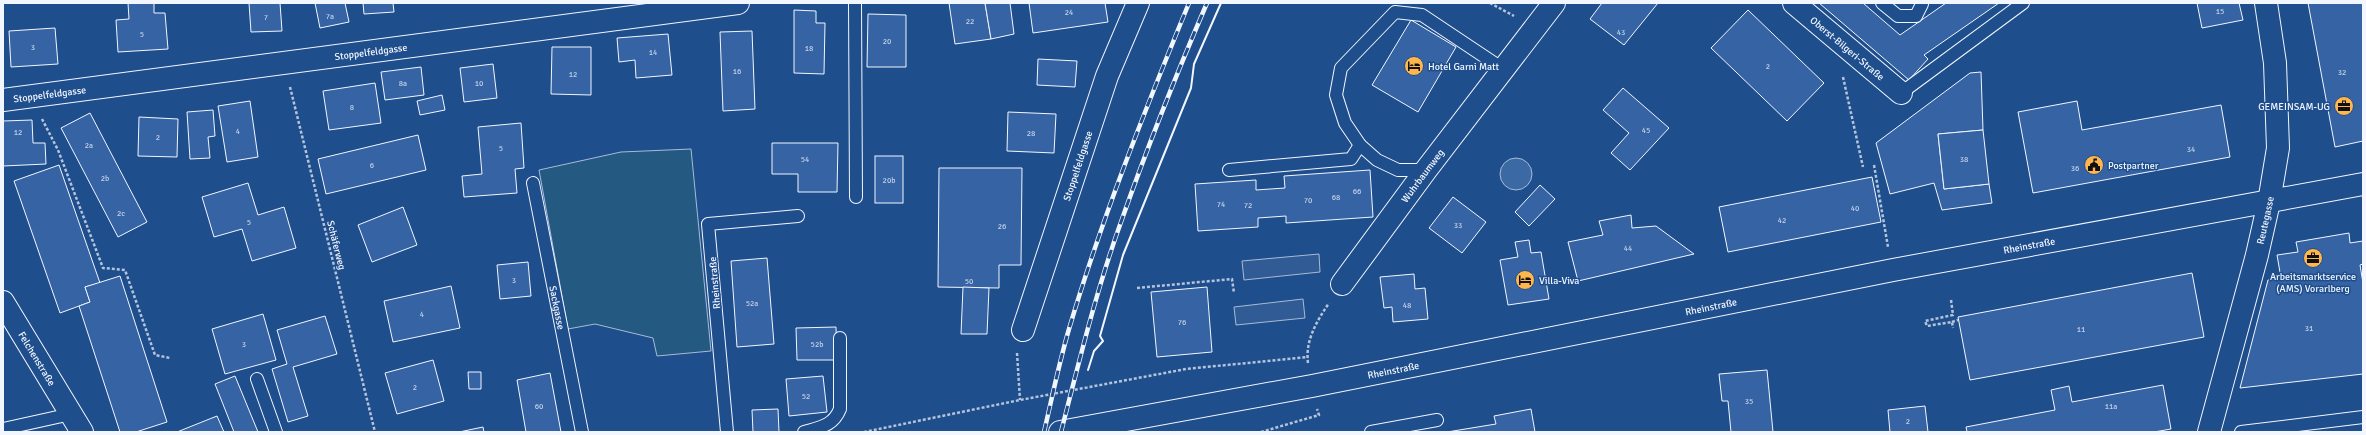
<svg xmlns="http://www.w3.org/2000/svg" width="2366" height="435" font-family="Signika,sans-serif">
  <rect width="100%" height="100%" fill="#1f4e8c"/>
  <path fill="#245a82" stroke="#a8bbd7" d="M691,149l20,202 -54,5 -4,-18 -58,-14 -27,5 -29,-159 82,-18z"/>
  <g fill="#305b95" stroke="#a8bbd7">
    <path d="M1319,254l1,18 -76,8 -2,-19z"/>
    <path d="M1303,299l2,19 -69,7 -2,-18z"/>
  </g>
  <circle fill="#3b69a3" stroke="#a8bbd7" cx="1516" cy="174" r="16"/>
  <g fill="#3563a3" stroke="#f2f6ff">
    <path d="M128,3h26v10h11l3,36 -50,3 -2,-32 13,-1z"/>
    <path d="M249,3h31l2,28 -31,1z"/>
    <path d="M315,3h30l4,19 -29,6z"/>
    <path d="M363,3h30l1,9 -30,2z"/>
    <path d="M949,3h36l6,36 -36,5z"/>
    <path d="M985,3h25l4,31 -23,5z"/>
    <path d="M1029,3h76l3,19 -75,11z"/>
    <path d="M1602,3h56l-34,42 -34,-26z"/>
    <path d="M1819,3h44l37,32 46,-32h53l-75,52 4,4 -19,21z"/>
    <path d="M2197,3h42l4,17 -41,8z"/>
    <path d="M2308,3h55v138l-28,6z"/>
    <path d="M794,10l22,1v12h9l-1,51 -30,-1z"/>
    <path d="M1748,10l76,73 -37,38 -76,-73z"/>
    <path d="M868,14l38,1v52h-39z"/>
    <path d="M1411,20l45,27 -38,65 -46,-27z"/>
    <path d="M55,28l3,36 -47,3 -2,-36z"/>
    <path d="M752,31l3,78 -32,2 -3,-79z"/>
    <path d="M668,34l4,41 -36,3 -1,-18 -16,2 -2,-24z"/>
    <path d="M552,47h39v48l-40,-1z"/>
    <path d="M1038,59l39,2 -2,26 -38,-2z"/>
    <path d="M493,64l4,34 -33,4 -4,-34z"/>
    <path d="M421,67l3,28 -39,5 -4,-28z"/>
    <path d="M1981,72l2,58 -45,4 6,55 45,-5 3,19 -50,7 -8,-27 -44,11 -14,-51 94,-70z"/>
    <path d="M375,83l6,40 -52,7 -6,-39z"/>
    <path d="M1623,88l46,40 -39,42 -19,-17 18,-20 -26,-23z"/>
    <path d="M442,95l3,15 -25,5 -3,-14z"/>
    <path d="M250,101l8,56 -31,5 -9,-56z"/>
    <path d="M2077,101l5,29 139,-25 9,52 -197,36 -15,-81z"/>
    <path d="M213,110l2,26 -7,1 2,21 -20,1 -3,-47z"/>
    <path d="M1008,112l48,2 -2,39 -47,-2z"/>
    <path d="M90,113l57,109 -29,15 -57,-109z"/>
    <path d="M139,117l39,2 -1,38 -39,-1z"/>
    <path d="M32,120l1,23h12l1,21 -43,2v-45z"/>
    <path d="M521,123l3,45 -9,1 2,24 -53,4 -2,-21 20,-2 -4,-47z"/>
    <path d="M1983,130l6,54 -45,5 -6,-55z"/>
    <path d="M418,135l8,35 -100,24 -8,-35z"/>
    <path d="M772,143h66l-1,49h-39v-18h-26z"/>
    <rect x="875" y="156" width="28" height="47"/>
    <path d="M59,165l41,118 -15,4 5,15 -30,11 -46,-132z"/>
    <path d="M939,168h83l-1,97h-22v23l-61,-1z"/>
    <path d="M1370,170l3,47 -87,6v-7l-28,2v9l-60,4 -3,-47 61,-4v10l29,-2 -1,-12z"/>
    <path d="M1872,177l9,45 -153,30 -9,-45z"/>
    <path d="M248,183l10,32 26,-8 12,41 -44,13 -10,-32 -28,8 -12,-40z"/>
    <path d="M1540,185l15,14 -26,27 -14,-14z"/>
    <path d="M1453,197l33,25 -24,31 -33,-25z"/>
    <path d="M403,207l14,38 -45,17 -14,-37z"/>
    <path d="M1631,215l1,13 24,-2 38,28 -116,27 -10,-39 35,-7 -4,-14z"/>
    <path d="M2349,233l1,10 13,-2v23l-3,1 3,18v91l-123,14 28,-108 13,-2 -4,-23 21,-3 -2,-10z"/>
    <path d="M1529,240l2,13 10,-1 8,47 -41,6 -8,-45 18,-3 -3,-15z"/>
    <path d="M767,258l7,86 -37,3 -6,-86z"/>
    <path d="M528,262l3,34 -31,3 -3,-34z"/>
    <path d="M2192,273l12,64 -234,43 -12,-63z"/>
    <path d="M1414,274l1,15 10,-1 3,31 -35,3 -1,-15 -8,1 -4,-31z"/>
    <path d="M120,276l47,146 -31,10h-16l-41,-126 11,-4 -5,-15z"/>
    <path d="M451,286l9,42 -67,14 -9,-41z"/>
    <path d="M963,287l26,1 -2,46h-26z"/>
    <path d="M1207,287l5,65 -55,5 -6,-65z"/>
    <path d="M263,314l13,46 -51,14 -13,-45z"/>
    <path d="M325,316l12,38 -44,13 15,49 -20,6 -16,-53 15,-5 -10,-34z"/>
    <path d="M836,327l1,33h-40l-1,-32z"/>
    <path d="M433,360l11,41 -47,13 -12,-41z"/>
    <path d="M1767,370l6,62h-42l-3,-31h-6l-3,-27z"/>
    <path d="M468,372h13v17h-12z"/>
    <path d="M550,373l11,59h-35l-9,-52z"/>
    <path d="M235,376l23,56h-24l-19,-48z"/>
    <path d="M823,376l4,36 -38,4 -3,-37z"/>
    <path d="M2163,385l8,44 -17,3h-187l-1,-5 89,-17 -4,-20 18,-4 3,16z"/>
    <path d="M1925,406l3,26h-38l-2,-22z"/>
    <path d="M778,409l1,23h-26l-1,-22z"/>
    <path d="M1531,409l4,23h-88l49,-8 -2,-8z"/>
    <path d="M217,416l7,16h-47z"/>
    <path d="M483,427l1,5h-25z"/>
  </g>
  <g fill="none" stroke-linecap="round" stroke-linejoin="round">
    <defs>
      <g id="service">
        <path d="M855,3l1,194"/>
        <path d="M1882,3l16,13h18l6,-12"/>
        <path d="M1901,93l122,-90"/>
        <path d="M1229,170l122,-11 9,-14"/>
        <path d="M1426,170h-28l-21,-10 -17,-15 -15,-22 -9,-28 5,-27 54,-56 27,3 81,54"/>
        <path id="s1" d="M533,183l49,249"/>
        <path d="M257,379l19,53"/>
        <path d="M3,429l68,-15"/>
        <path d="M727,432l-19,-208 90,-8"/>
        <path d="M804,432c17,-5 29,-6 36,-23v-71"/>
        <path d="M1371,432l66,-12"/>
        <path d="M2241,432l122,-15"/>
      </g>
      <g id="minor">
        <path id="s2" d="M1794,3l107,90"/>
        <path id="s3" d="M3,100l735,-97"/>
        <path id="s4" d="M1342,284l84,-114 128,-167"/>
        <path id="s5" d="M3,302l79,130"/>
        <path id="s6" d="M1023,330l84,-254 31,-73"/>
      </g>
      <g id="tertiary">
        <path id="s7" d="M2209,432l48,-177 12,-53 9,-54 -3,-85 -9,-60"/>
      </g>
      <g id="primary">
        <path id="s8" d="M1060,432l252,-46 581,-116 470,-86"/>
      </g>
    </defs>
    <use href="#service" stroke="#f2f6ff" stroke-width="14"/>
    <use href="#minor" stroke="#f2f6ff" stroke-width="24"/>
    <use href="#tertiary" stroke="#f2f6ff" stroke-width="24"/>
    <use href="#primary" stroke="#f2f6ff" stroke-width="24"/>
    <g stroke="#b3c4dc" stroke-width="2.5" stroke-dasharray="3 2" stroke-linecap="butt">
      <path d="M1490,3l24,13"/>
      <path d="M1843,77l20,90"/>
      <path d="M290,87l85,345"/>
      <path d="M42,119l16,31 45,118 22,2 30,85 15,3"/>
      <path d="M1874,165l14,82"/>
      <path d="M1137,288l95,-9 2,14"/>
      <path d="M1951,300l2,15 -28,6 2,5 25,-4 1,6"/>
      <path d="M1952,322l6,-2"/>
      <path d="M1017,353l3,47"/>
      <path d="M1308,363c-3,-23 9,-42 21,-60"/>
      <path d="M864,432l156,-32 166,-31 122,-12"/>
      <path d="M1261,432l58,-17 -2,-6"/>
    </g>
    <use href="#service" stroke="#1f4e8c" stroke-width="12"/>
    <use href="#minor" stroke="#1f4e8c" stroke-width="22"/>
    <use href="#tertiary" stroke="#1f4e8c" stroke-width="22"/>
    <use href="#primary" stroke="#1f4e8c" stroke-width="22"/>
    <defs>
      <g id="rail">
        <path d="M1044,432c8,-34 15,-69 25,-103 33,-111 76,-219 120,-326"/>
        <path d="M1061,432c18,-70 35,-141 60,-210 26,-74 55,-147 86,-219"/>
      </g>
    </defs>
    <use href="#rail" stroke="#f2f6ff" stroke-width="4.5"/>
    <use href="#rail" stroke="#1f4e8c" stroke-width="3" stroke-dasharray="9" stroke-linecap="butt"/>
    <path stroke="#f2f6ff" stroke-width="2" d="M1088,370l6,-19 9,-10 -3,-5 23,-81 68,-167 3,-24 27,-61"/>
  </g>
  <defs>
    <symbol id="hotel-disc" viewBox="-11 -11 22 22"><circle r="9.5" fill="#ffb74d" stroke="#1f4e8c"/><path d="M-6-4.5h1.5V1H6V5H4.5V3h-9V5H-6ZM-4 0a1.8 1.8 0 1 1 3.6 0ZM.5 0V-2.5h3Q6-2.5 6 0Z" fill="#111"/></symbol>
    <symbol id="office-disc" viewBox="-11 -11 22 22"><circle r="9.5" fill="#ffb74d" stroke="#1f4e8c"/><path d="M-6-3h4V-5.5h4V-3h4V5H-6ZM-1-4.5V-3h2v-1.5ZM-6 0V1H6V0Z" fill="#111"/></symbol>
    <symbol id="civic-disc" viewBox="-11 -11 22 22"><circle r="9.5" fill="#ffb74d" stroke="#1f4e8c"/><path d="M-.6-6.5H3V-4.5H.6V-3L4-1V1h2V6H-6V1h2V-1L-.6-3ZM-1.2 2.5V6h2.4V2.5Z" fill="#111"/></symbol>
  </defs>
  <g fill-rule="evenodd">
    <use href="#hotel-disc" x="1403" y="55" width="22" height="22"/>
    <use href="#office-disc" x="2333" y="95" width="22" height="22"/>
    <use href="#civic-disc" x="2083" y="154" width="22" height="22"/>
    <use href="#office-disc" x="2302" y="247" width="22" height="22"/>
    <use href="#hotel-disc" x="1514" y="269" width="22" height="22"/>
  </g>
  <g text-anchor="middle" stroke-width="3" stroke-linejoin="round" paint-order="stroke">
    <g font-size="8" fill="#c3d1e8">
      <text x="2220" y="14">15</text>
      <text x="1069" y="15">24</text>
      <text x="330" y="19">7a</text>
      <text x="266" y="20">7</text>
      <text x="970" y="24">22</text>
      <text x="1621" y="35">43</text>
      <text x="142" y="37">5</text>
      <text x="887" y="44">20</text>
      <text x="33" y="50">3</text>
      <text x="809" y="51">18</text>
      <text x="653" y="55">14</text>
      <text x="1768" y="69">2</text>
      <text x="737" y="74">16</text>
      <text x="2342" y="75">32</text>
      <text x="573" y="77">12</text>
      <text x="403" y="86">8a</text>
      <text x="479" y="86">10</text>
      <text x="352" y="110">8</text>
      <text x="1646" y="133">45</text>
      <text x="238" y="134">4</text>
      <text x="18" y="135">12</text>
      <text x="1031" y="136">28</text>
      <text x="158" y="140">2</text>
      <text x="89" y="148">2a</text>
      <text x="501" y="151">5</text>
      <text x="2191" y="152">34</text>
      <text x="805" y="162">54</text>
      <text x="1964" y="162">38</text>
      <text x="372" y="168">6</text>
      <text x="2075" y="171">36</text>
      <text x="105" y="181">2b</text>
      <text x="889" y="183">20b</text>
      <text x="1357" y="194">66</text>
      <text x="1336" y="200">68</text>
      <text x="1308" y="203">70</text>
      <text x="1221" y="207">74</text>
      <text x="1248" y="208">72</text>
      <text x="1855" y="211">40</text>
      <text x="121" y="216">2c</text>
      <text x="1782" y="223">42</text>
      <text x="249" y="225">5</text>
      <text x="1458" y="228">33</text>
      <text x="1002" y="229">26</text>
      <text x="1628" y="251">44</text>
      <text x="514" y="283">3</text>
      <text x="969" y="284">50</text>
      <text x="752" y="306">52a</text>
      <text x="1407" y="308">48</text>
      <text x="422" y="317">4</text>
      <text x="1182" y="325">76</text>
      <text x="2309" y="331">31</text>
      <text x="2081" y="332">11</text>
      <text x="244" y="347">3</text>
      <text x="817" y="347">52b</text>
      <text x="415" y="390">2</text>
      <text x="806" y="399">52</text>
      <text x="1749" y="404">35</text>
      <text x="539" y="409">60</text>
      <text x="2111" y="409">11a</text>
      <text x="1908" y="424">2</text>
    </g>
    <g font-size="10" fill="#f2f6ff" stroke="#1f4e8c">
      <text dy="4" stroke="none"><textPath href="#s2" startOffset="70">Oberst-Bilgeri-Straße</textPath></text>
      <text dy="4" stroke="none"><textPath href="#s3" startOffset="371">Stoppelfeldgasse</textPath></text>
      <text dy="4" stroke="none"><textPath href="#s3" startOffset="47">Stoppelfeldgasse</textPath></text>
      <text dy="4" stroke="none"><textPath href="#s6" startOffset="173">Stoppelfeldgasse</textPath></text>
      <text dy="4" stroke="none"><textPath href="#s4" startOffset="135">Wuhrbaumweg</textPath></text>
      <text dy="4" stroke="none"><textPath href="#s7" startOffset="219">Reutegasse</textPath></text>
      <text transform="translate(337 245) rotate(76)" y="4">Schäferweg</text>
      <text dy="4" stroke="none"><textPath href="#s8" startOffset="987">Rheinstraße</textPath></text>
      <text transform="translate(714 283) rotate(-95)" y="4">Rheinstraße</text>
      <text dy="4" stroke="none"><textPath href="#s8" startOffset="663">Rheinstraße</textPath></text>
      <text dy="4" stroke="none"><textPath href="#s1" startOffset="127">Sackgasse</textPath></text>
      <text dy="4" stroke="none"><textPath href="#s5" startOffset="66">Felchenstraße</textPath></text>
      <text dy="4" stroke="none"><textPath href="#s8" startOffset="339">Rheinstraße</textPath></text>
    </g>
    <g font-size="10" fill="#f2f6ff" stroke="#1f4e8c" text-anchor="start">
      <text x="1428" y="70">Hotel Garni Matt</text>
      <text x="2330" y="110" text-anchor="end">GEMEINSAM-UG</text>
      <text x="2108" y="169">Postpartner</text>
      <text x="2313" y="280" text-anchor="middle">Arbeitsmarktservice<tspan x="2313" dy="12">(AMS) Vorarlberg</tspan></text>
      <text x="1539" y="284">Villa-Viva</text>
    </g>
  </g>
  <rect width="2366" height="435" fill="none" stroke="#f2f6ff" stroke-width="8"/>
</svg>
